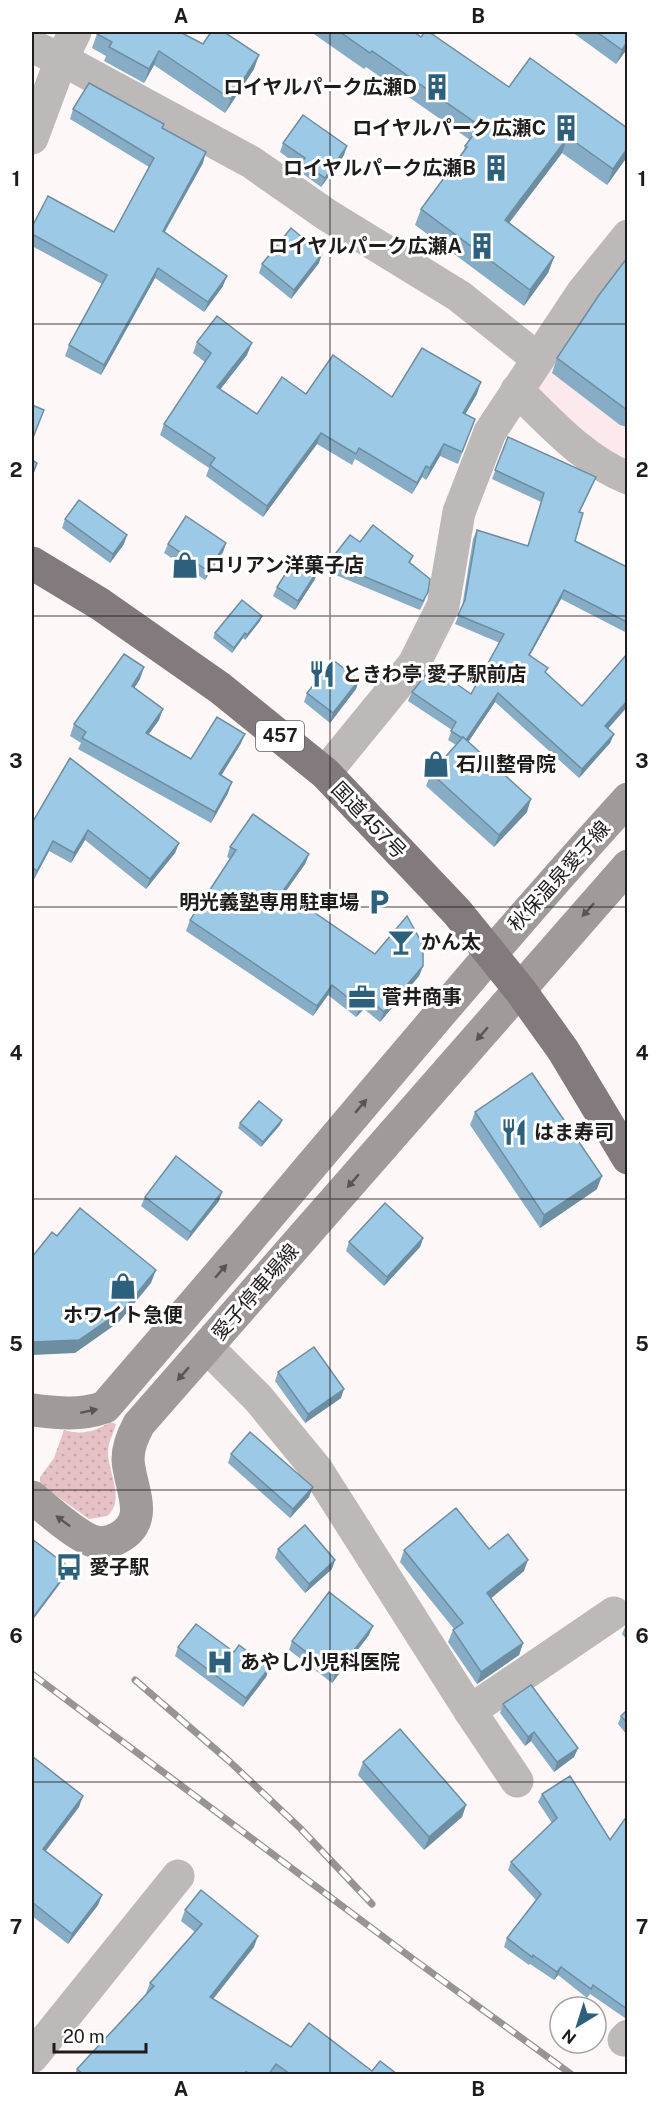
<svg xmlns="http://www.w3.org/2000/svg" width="659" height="2106" font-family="'Public Sans','Noto Sans JP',sans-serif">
  <defs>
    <pattern id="grass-dots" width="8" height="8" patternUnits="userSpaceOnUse" patternTransform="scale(1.5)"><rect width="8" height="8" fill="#e6c1c5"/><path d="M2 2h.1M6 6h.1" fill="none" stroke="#c5a5a9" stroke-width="1.8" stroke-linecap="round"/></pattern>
  </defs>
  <rect width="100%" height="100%" fill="#fef7f7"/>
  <path fill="#fce9eb" d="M627,259v199l-26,-11 -68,-60z"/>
  <path fill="url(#grass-dots)" d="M110,1422l6,2c-2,9 -8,18 -8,28 0,20 18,49 -1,64l-18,3 -49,-35v-7l14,-19 10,-28c17,5 31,2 46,-8z"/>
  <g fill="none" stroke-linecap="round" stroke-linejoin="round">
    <g stroke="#bdb9b9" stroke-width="33">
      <path d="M32,46l44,21 175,95 76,53 132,81 79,63"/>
      <path d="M517,390c34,33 66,70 111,88"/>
      <path d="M325,773l89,-109 29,-58 16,-94 31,-80 92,-139 46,-57"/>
      <path d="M207,1347l51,51 59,72 153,241 47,70"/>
      <path d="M470,1711l144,-98"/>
      <path d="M624,2040l4,-4"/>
      <path d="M32,2057l146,-181"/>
    </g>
    <path stroke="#bdb9b9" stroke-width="33" d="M32,138l29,-78 14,-28"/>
    <g stroke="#a09a9b" stroke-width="33">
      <path d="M32,1410c25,3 48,6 73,-3 67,-78 134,-155 200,-234 107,-126 212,-252 323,-374"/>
      <path d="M32,1497c13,11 48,42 64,45 6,2 17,-1 22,-4 34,-18 11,-51 10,-79 0,-13 5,-24 11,-35l489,-558"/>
    </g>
    <path stroke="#827a7c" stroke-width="33" d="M32,563l68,41 120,84 105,85 132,139 63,78 43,60 65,108"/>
    <defs>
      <g id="rail">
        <path d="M32,1674l381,285 158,115"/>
        <path d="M135,1680l94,81 71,67 72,76"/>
      </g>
    </defs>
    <use href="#rail" stroke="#999494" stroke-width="7"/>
    <use href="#rail" stroke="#fff" stroke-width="4.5" stroke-dasharray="14" stroke-linecap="butt"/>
  </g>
  <g fill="#86adc5">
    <path d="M311,32h103l7,5 88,50 118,70 -20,28 -45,-32 -53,70 45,34 -6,16 -24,33 -109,-81 6,-16 42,-56 2,-7 5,-6 -104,-73 -2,2z"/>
    <path d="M572,32h55v17l-11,15z"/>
    <path d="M97,34l106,10 51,25 -29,44 -71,-48 -10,18 -40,-22 2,-5 -14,-8z"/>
    <path d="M73,109l90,19 40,35 -38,69 58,54 -19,26 -49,-34 -54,97 -36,-19 4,-11 33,-61 -70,-38v-19l82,5 35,-65 -79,-48z"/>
    <path d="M283,143l61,12 -23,32 -22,-16 1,-4 -20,-15z"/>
    <path d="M627,258v169l-7,-2 -68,-52 5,-15z"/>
    <path d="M319,263l-28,36 -32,-26 3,-9z"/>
    <path d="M197,342l50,13 -27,34 37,25 49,-20 86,3 85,-3 -12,20 10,5 -17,45 -18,-8 -14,24 -4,-3 -10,17 -57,-35 -3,6 -35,-21 -54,73 -57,-41 3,-8 -49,-33 4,-11 41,-62 -12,-9z"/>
    <path d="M508,437l84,49 -12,26 -5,29 52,26v66l-66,-34 -31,56 16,18 36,33 45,-52v53l-19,22 6,5 -4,9 -31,35 -84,-76 -27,40 59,70 -33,35 -68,-61 5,-13 25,-28 -8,-5 4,-10 -44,-29 4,-9 59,2 29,-51 -45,-19 7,-17 11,-68 4,-9 51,16 13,-44 -49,-23z"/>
    <path d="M65,519l59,25 -14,19 -48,-35z"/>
    <path d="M360,542l53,14 -3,7 15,37 -5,10 -94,-39 3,-9z"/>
    <path d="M226,543l-3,9 -18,28 -41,-27 4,-9z"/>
    <path d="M315,579l-20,31 -22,-14 4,-9z"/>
    <path d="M260,621l-15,19 -2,-2 -11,15 -19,-15 2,-5z"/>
    <path d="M140,679l-6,9 25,32 -11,15 43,24 54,-25 -5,11 -19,30 7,18 -17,30 -133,-74 3,-6 -11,-7 4,-12z"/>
    <path d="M359,680l-3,9 -26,34 -26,-21 3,-9z"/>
    <path d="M32,823l147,20 -4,10 -29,36 -61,-49 -14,23 -22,-12 -16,30 -1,-1z"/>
    <path d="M230,847l79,7 -4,10 -20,28 90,62 48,12 -4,10 -39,46 -16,-13 -8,8 -28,-22 -15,21 -127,-85 4,-11 40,-61 -3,-2z"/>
    <path d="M475,1112l122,77 -57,39 -70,-103z"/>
    <path d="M282,1120l-2,5 -19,22 -23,-19 2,-5z"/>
    <path d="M145,1197l74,4 -32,40 -46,-35z"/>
    <path d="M423,1238l-3,9 -36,39 -38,-35 3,-9z"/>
    <path d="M278,1372l63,26 -36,25 -30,-42z"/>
    <path d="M231,1454l78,43 -19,21 -62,-55z"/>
    <path d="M278,1549l54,20 -27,24 -30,-35z"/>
    <path d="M489,1549l35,22 -33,27 32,45 -4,12 -42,29 -29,-42 5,-12 1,-1 -54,-67 4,-12z"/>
    <path d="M627,1624v16l-5,-6 4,-9z"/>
    <path d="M369,1635l-37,48 -43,-33 3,-9z"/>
    <path d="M178,1647l56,5 35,16 -3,9 -23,30 -68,-51z"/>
    <path d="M503,1704l75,44 -4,9 -20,15 -23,-31 -6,5 -25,-33z"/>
    <path d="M627,1710v25l-9,-11 3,-8z"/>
    <path d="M32,1756l47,51 -34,44 57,44 -4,10 -30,39 -36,-28z"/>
    <path d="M363,1762l103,43 -4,12 -38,33 -66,-75z"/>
    <path d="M542,1794l68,46 17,-24v202h-2l-35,-24 -3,4 -29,-23 -4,5 -24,-16 -1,1 -25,-18 3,-9 29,-38 -28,-30 3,-8 41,-39 -14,-21z"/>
    <path d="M185,1910l69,37 -41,52 78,48 81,24 25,3h-322l2,-5 70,-75 -1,-1 4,-10 45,-51 -14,-11z"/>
  </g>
  <g fill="#6d8da0">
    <path d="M627,42v7l-11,15 6,-14z"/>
    <path d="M159,51l-5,14 -10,18 5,-14z"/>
    <path d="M259,55l-5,14 -29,44 6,-14z"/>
    <path d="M568,137l-6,16 -63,83 6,-16z"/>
    <path d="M347,146l-3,9 -23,32 4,-9z"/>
    <path d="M627,149v8l-20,28 6,-16z"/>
    <path d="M206,152l-3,11 -44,78 4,-10z"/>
    <path d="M322,254l-3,9 -28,36 3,-9z"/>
    <path d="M554,257l-6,16 -24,33 6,-16z"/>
    <path d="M158,268l-3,10 -54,97 3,-10z"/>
    <path d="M227,276l-4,10 -19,26 4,-10z"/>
    <path d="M252,343l-5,12 -34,44 4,-12z"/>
    <path d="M481,382l-4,12 -18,31 4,-12z"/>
    <path d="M321,433l-4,11 -54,73 4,-11z"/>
    <path d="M444,444l-4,12 -14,24 4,-12z"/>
    <path d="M426,466l-4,11 -10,17 5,-11z"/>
    <path d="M127,535l-3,9 -14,19 3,-9z"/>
    <path d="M226,543l-3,9 -18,28 3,-9z"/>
    <path d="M318,570l-3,9 -20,31 3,-9z"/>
    <path d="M564,590l-3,9 -36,65 4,-9z"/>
    <path d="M262,616l-2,5 -15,19 2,-5z"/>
    <path d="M245,633l-2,5 -11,15 2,-5z"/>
    <path d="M144,667l-4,12 -12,19 4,-12z"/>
    <path d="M359,680l-3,9 -26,34 3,-10z"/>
    <path d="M498,693l-3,9 -32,48 3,-9z"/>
    <path d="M627,701v6l-25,28 3,-9z"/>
    <path d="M163,709l-4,11 -18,25 5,-12z"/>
    <path d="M245,734l-5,11 -25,41 4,-12z"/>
    <path d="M614,734l-4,9 -31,35 3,-9z"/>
    <path d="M232,782l-4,11 -17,30 4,-11z"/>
    <path d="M531,799l-4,13 -33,35 5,-12z"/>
    <path d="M88,830l-3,10 -14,23 3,-10z"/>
    <path d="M53,841l-4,10 -16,30 4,-10z"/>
    <path d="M179,843l-4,10 -29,36 4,-10z"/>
    <path d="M309,854l-4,10 -26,37 4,-10z"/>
    <path d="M423,966l-4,10 -39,46 4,-10z"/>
    <path d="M332,985l-4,10 -15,21 4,-10z"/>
    <path d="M368,998l-4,11 -8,8 4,-10z"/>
    <path d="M282,1120l-2,5 -19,22 2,-5z"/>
    <path d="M602,1176l-5,13 -57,39 4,-13z"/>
    <path d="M222,1192l-3,9 -32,40 4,-9z"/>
    <path d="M423,1238l-3,9 -36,39 3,-9z"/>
    <path d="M156,1270l-5,13 -32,39 -44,31 -43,2v-13z"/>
    <path d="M344,1389l-3,9 -36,25 3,-9z"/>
    <path d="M313,1487l-4,10 -19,21 3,-9z"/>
    <path d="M335,1560l-3,9 -27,24 4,-9z"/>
    <path d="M528,1560l-4,11 -41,34 4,-12z"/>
    <path d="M70,1568l-2,5 -36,48v-2z"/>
    <path d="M373,1626l-4,9 -37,48 3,-9z"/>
    <path d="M523,1643l-4,12 -42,29 4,-12z"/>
    <path d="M269,1668l-3,9 -23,30 3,-9z"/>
    <path d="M534,1732l-3,9 -6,5 3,-9z"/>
    <path d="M578,1748l-4,9 -20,15 3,-10z"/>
    <path d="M83,1796l-4,11 -40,53 4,-11z"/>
    <path d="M466,1805l-4,12 -38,33 5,-13z"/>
    <path d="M102,1895l-4,10 -30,39 4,-10z"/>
    <path d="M258,1936l-4,11 -48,61 4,-11z"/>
    <path d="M561,1967l-3,8 -4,5 3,-8z"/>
  </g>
  <g fill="#9cc9e5" stroke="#6d8da0" stroke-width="1.5">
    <path d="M98,32h82l23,12 8,-12h13l35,23 -28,44 -72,-48 -10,18 -40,-22 3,-5 -15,-8z"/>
    <path d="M340,32h74l7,5 4,-5h4l80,55 21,-29 97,70v21l-14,20 -45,-32 -63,83 49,37 -24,33 -109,-81 46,-62 -2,-1 15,-20 -108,-75 -2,2z"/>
    <path d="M597,32h30v10l-5,8z"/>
    <path d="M89,83l75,41 -2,4 44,24 -43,79 64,45 -19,26 -50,-34 -54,97 -35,-20 38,-70 -75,-41v-7l16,-31 66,36 40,-74 -81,-49z"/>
    <path d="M303,115l44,31 -22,32 -23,-16 3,-4 -22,-15z"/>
    <path d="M291,228l31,26 -28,36 -32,-26z"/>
    <path d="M627,258v152l-70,-52 42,-63z"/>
    <path d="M217,316l35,27 -35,44 40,27 25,-37 24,17 27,-39 59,42 30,-49 59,34 -18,31 12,6 -13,33 -18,-8 -14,24 -4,-2 -9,17 -58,-35 -3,6 -35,-21 -54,73 -57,-41 5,-7 -51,-34 47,-71 -14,-11z"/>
    <path d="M32,405l12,5 -12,30z"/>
    <path d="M508,437l88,40 -17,35 4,1 -8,28 52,26v55l-63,-32 -35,65 19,13 -3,4 37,34 45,-52v47l-22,25 9,8 -32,35 -84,-76 -32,47 -3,-3 -1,1 -11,-7 5,-9 -44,-30 20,-25 39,27 33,-60 -46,-19 7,-15 12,-70 51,16 16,-53 -49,-23z"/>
    <path d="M32,460l5,3 -5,13z"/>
    <path d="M79,500l48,35 -14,19 -48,-35z"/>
    <path d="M186,516l40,27 -18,28 -40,-27z"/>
    <path d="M373,525l40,31 -4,6 21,17 -2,13 -5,9 -94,-39 21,-27 10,7z"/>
    <path d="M298,554l20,16 -20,31 -21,-14z"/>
    <path d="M242,600l20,16 -15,19 -2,-2 -11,15 -19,-15z"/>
    <path d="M124,654l20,13 -12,19 31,23 -17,24 45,26 26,-42 28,17 -26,40 13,8 -17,30 -133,-74 4,-6 -12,-8z"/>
    <path d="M333,660l26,20 -26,33 -26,-20z"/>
    <path d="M463,737l68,62 -32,36 -68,-62z"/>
    <path d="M70,758l109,85 -29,36 -62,-49 -14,23 -21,-12 -16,30 -4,-3 -1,2v-47z"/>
    <path d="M253,814l56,40 -26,37 92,63 32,-38 16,29v21l-39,46 -16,-14 -8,9 -28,-22 -15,21 -127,-86 46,-70 -6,-3z"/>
    <path d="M532,1073l70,103 -58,39 -69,-103z"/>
    <path d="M259,1101l23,19 -19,22 -23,-19z"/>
    <path d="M176,1156l46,36 -31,40 -46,-35z"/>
    <path d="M385,1203l38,35 -36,39 -38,-35z"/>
    <path d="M80,1208l76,62 -32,39 -45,31 -47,2v-85l20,-25 5,4z"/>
    <path d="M314,1347l30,42 -36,25 -30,-42z"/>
    <path d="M250,1432l63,55 -20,22 -62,-55z"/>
    <path d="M456,1508l33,41 19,-15 20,26 -41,33 36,50 -42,29 -28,-42 10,-7 -59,-73z"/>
    <path d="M305,1525l30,35 -26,24 -31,-35z"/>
    <path d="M32,1539l38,29 -38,51z"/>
    <path d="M329,1592l44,34 -38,48 -43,-33z"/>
    <path d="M196,1624l38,28 5,-7 30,23 -23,30 -68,-51z"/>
    <path d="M531,1685l47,63 -21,14 -23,-30 -6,5 -25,-33z"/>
    <path d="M627,1710v13l-6,-7z"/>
    <path d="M400,1729l66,76 -37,32 -66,-75z"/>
    <path d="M32,1756l51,40 -40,53 59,46 -30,39 -40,-32z"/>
    <path d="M570,1776l40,64 17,-24v193l-34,-24 -2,4 -30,-22 -4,5 -24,-17 -1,2 -25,-19 34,-44 -30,-32 46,-44 -15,-24z"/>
    <path d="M201,1890l57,46 -48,61 81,50 18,-24 63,48 8,-10 17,13h-107l-14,-10 -7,10h-18l-5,-2 -2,2h-161l-6,-5 77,-83 -4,-3 52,-59 -17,-14z"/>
  </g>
  <defs><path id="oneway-solid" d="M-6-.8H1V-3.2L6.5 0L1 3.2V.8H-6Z" transform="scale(1.5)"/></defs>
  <g fill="#595555">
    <use href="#oneway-solid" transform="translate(588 910) rotate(132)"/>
    <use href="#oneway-solid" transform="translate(482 1034) rotate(131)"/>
    <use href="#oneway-solid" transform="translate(361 1106) rotate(-50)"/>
    <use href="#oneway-solid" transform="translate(353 1181) rotate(131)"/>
    <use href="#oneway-solid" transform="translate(221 1271) rotate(-49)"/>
    <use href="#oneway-solid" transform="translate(183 1374) rotate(131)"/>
    <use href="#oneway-solid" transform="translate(89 1411) rotate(-12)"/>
    <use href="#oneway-solid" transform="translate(63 1521) rotate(-143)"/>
  </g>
  <path fill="none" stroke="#1f1c1c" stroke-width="1.5" stroke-opacity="0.55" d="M330,32v2042M32,324h596M32,616h596M32,907h596M32,1199h596M32,1490h596M32,1782h596"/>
  <defs>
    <symbol id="building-bare" viewBox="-9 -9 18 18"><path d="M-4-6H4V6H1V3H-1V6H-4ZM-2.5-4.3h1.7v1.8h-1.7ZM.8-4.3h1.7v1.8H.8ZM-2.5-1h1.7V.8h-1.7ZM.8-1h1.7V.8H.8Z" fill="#2d607d" stroke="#fff" stroke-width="2.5" paint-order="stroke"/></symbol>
    <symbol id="shop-bare" viewBox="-9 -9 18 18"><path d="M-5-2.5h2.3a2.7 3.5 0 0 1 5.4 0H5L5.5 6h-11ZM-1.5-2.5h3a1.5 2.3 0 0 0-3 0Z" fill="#2d607d" stroke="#fff" stroke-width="2.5" paint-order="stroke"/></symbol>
    <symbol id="restaurant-bare" viewBox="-9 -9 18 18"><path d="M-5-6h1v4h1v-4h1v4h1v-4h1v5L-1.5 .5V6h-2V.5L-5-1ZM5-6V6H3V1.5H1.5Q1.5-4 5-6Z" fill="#2d607d" stroke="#fff" stroke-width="2.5" paint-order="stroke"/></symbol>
    <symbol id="parking-bare" viewBox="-9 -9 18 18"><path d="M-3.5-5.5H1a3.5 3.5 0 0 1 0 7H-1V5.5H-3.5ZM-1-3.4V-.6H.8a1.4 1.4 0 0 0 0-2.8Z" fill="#2d607d" stroke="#fff" stroke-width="2.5" paint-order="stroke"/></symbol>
    <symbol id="bar-bare" viewBox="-9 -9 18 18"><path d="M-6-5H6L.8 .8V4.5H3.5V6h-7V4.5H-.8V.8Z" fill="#2d607d" stroke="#fff" stroke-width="2.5" paint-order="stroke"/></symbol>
    <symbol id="office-bare" viewBox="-9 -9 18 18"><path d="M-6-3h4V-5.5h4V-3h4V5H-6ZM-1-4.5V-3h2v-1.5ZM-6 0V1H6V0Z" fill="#2d607d" stroke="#fff" stroke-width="2.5" paint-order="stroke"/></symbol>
    <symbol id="bus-bare" viewBox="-9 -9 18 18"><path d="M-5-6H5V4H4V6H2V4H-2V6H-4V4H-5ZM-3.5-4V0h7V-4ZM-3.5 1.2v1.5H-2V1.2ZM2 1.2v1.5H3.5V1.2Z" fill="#2d607d" stroke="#fff" stroke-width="2.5" paint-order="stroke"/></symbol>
    <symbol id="hospital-bare" viewBox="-9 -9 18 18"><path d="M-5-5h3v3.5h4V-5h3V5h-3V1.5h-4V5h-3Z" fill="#2d607d" stroke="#fff" stroke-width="2.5" paint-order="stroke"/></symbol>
  </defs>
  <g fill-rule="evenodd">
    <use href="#building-bare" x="418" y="68" width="38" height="38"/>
    <use href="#building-bare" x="547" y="109" width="38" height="38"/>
    <use href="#building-bare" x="477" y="149" width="38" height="38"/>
    <use href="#building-bare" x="463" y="227" width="38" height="38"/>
    <use href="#shop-bare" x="166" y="546" width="38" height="38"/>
    <use href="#restaurant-bare" x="303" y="655" width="38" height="38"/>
    <use href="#shop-bare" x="417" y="745" width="38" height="38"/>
    <use href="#parking-bare" x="360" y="883" width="38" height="38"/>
    <use href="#bar-bare" x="382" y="923" width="38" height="38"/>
    <use href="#office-bare" x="343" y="978" width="38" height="38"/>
    <use href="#restaurant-bare" x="495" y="1113" width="38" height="38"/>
    <use href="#shop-bare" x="104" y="1267" width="38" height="38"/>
    <use href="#bus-bare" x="50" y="1548" width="38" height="38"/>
    <use href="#hospital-bare" x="201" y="1643" width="38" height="38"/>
  </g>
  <g text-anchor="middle" stroke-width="6" stroke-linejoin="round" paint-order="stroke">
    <rect fill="#fff" stroke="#626060" stroke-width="1.5" x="256" y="721" width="48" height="30" rx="4.5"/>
    <g font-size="18" font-weight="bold" fill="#1f1c1c">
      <text x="280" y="742">457</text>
    </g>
    <g font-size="20" font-weight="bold" fill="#1f1c1c" stroke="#fff" text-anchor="start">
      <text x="417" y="94" text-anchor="end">ロイヤルパーク広瀬D</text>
      <text x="546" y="135" text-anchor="end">ロイヤルパーク広瀬C</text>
      <text x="476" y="175" text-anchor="end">ロイヤルパーク広瀬B</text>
      <text x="462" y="253" text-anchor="end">ロイヤルパーク広瀬A</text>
      <text x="205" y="572">ロリアン洋菓子店</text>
      <text x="342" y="681">ときわ亭 愛子駅前店</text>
      <text x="456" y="771">石川整骨院</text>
      <text x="359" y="909" text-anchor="end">明光義塾専用駐車場</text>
      <text x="421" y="949">かん太</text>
      <text x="382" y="1004">菅井商事</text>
      <text x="534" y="1139">はま寿司</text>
      <text x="123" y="1322" text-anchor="middle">ホワイト急便</text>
      <text x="89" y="1574">愛子駅</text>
      <text x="240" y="1669">あやし小児科医院</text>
    </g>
    <g font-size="20" fill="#1f1c1c" stroke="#fff">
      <text transform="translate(369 820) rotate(46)" y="7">国道457号</text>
      <text transform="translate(559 876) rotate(-48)" y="7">秋保温泉愛子線</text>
      <text transform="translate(255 1292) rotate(-49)" y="7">愛子停車場線</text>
    </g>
  </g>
  <rect width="659" height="2106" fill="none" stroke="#ffffff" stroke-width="66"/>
  <g transform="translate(578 2025) rotate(218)"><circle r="28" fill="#ffffff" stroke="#a5a4a4" stroke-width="1.5"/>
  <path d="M0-4.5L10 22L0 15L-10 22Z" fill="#2d607d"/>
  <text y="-9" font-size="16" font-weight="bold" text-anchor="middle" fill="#1f1c1c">N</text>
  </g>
  <path d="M54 2043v9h92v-9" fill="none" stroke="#1f1c1c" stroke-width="3"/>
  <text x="63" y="2043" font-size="18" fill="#1f1c1c" stroke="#ffffff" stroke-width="4.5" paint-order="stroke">20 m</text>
  <rect x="33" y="33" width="593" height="2040" fill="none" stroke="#1f1c1c" stroke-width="2"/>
  <g font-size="20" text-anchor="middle" font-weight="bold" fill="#1f1c1c">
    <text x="181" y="23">A</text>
    <text x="478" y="23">B</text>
    <text x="16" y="186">1</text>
    <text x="642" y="186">1</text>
    <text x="16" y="477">2</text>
    <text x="642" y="477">2</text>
    <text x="16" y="768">3</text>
    <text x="642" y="768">3</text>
    <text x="16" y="1060">4</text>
    <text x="642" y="1060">4</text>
    <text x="16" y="1351">5</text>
    <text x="642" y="1351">5</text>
    <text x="16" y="1643">6</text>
    <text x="642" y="1643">6</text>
    <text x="16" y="1934">7</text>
    <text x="642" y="1934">7</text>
    <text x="181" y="2096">A</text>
    <text x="478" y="2096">B</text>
  </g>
</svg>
